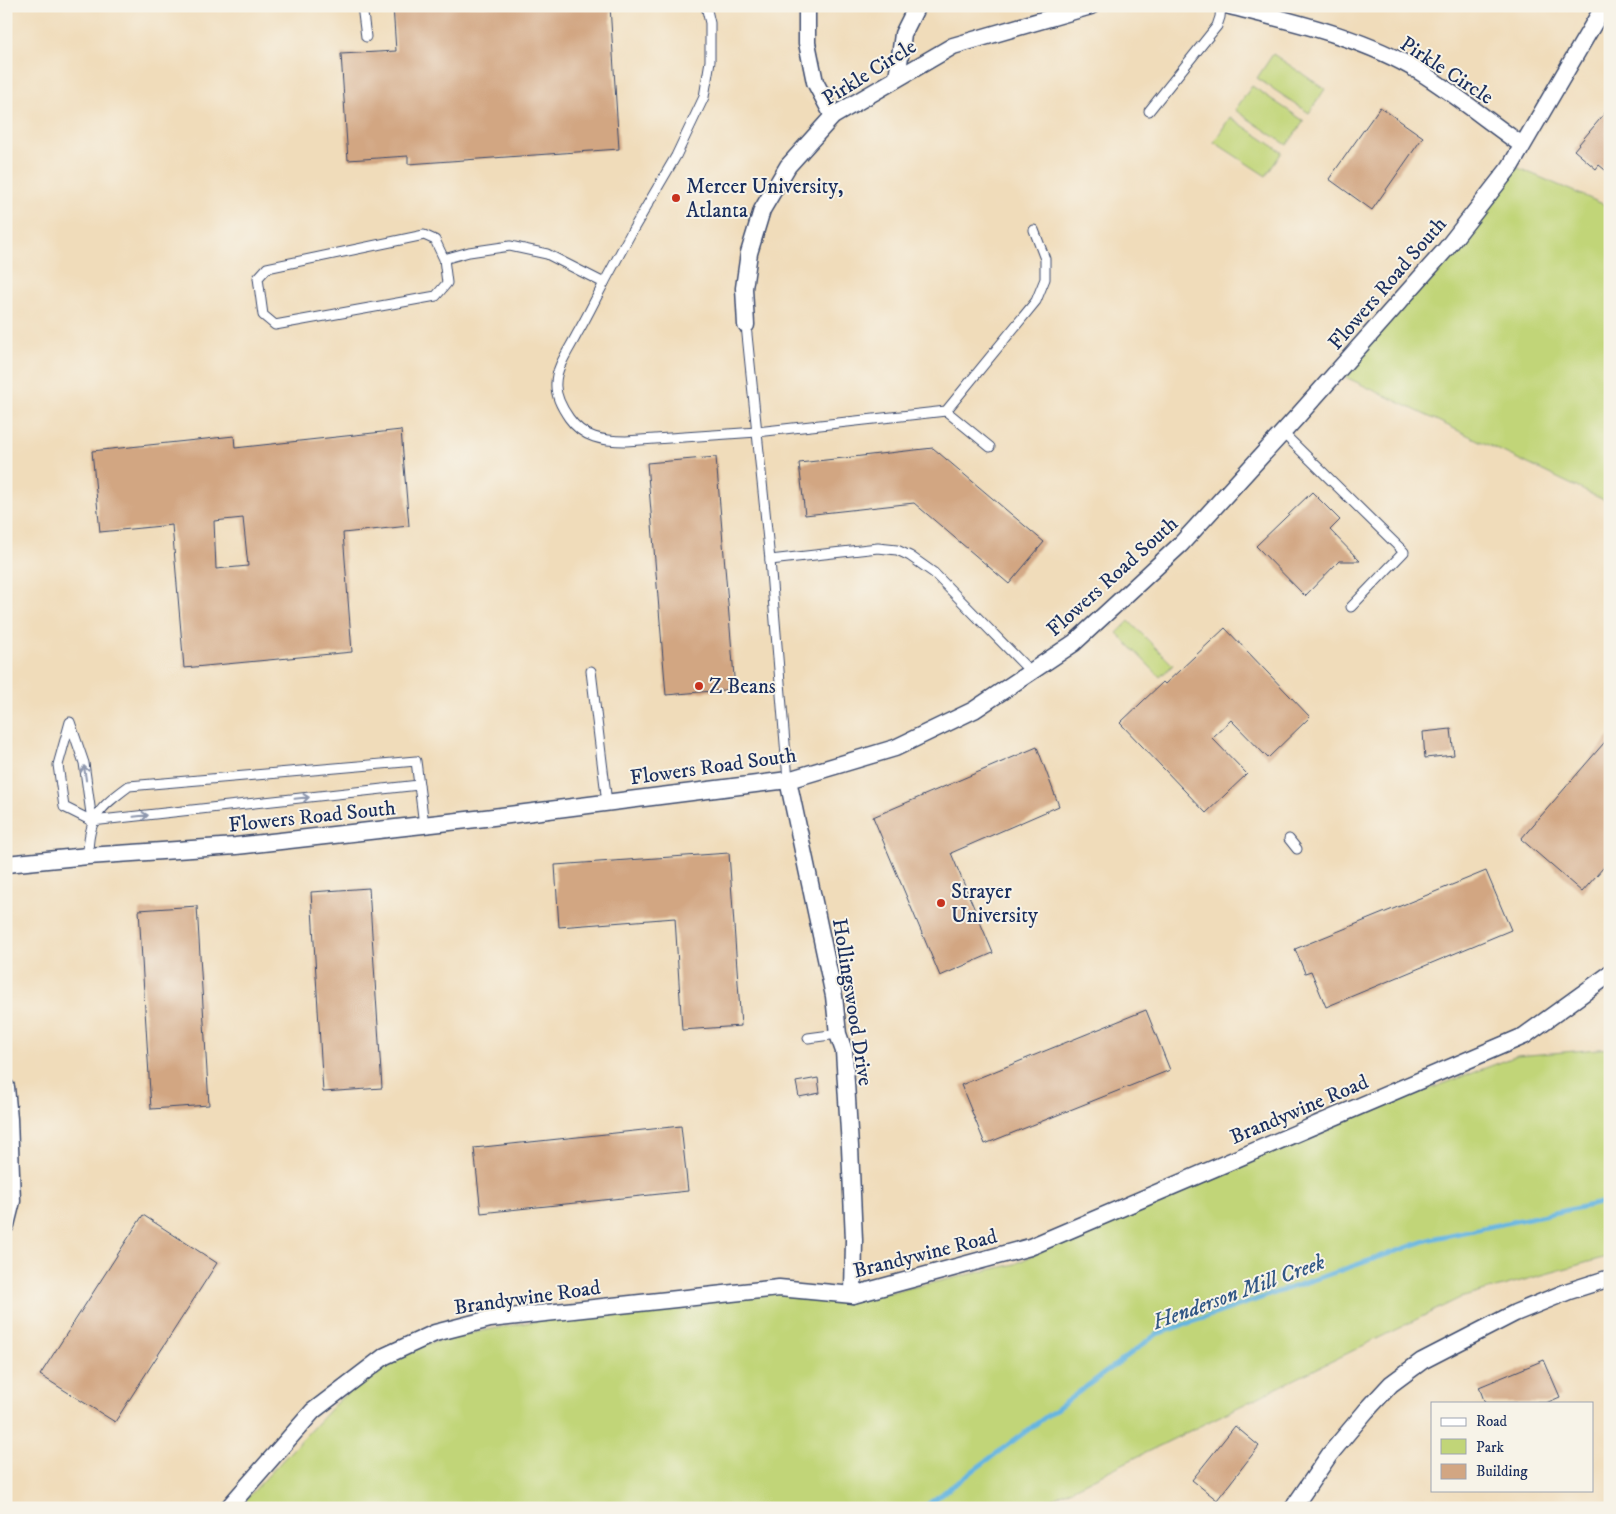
<svg xmlns="http://www.w3.org/2000/svg" width="1616" height="1514" font-family="'IM FELL DW Pica',serif">
  <rect width="100%" height="100%" fill="#f7f3e8"/>
  <filter id="ink" filterUnits="userSpaceOnUse"><feTurbulence type="fractalNoise" baseFrequency=".02" numOctaves="2"/><feDisplacementMap in="SourceGraphic" scale="10" xChannelSelector="R" yChannelSelector="G"/><feConvolveMatrix kernelMatrix="1 2 1 2 8 2 1 2 1" color-interpolation-filters="sRGB"/></filter>
  <filter id="wash" filterUnits="userSpaceOnUse"><feTurbulence type="fractalNoise" baseFrequency=".0096" numOctaves="4" result="noise"/><feDisplacementMap in="SourceGraphic" scale="20" xChannelSelector="R" yChannelSelector="G"/><feGaussianBlur stdDeviation="1.12" result="paint"/><feColorMatrix in="noise" values="0 0 0 0 0 0 0 0 0 0 0 0 0 0 0 0 0 1.4 0 .05"/><feComposite in="paint" operator="in"/></filter>
  <g filter="url(#wash)">
    <rect width="100%" height="100%" fill="#f0dcba"/>
    <g fill="#c1d578" stroke="#6e826b">
      <path d="M1273,54l52,35 -16,24 -52,-35z"/>
      <path d="M1252,86l52,35 -17,24 -52,-35z"/>
      <path d="M1230,117l52,35 -16,24 -52,-34z"/>
      <path d="M1516,167l94,40v296l-277,-132z"/>
      <path d="M1129,621l44,44 -13,12 -43,-44z"/>
      <path d="M1610,1048v208l-150,42 -427,210h-795l96,-103 60,-53 87,-21 121,-22 180,-18 105,2 128,-29 158,-78 344,-130z"/>
    </g>
    <g fill="none" stroke-linecap="round" stroke-linejoin="round">
      <path stroke="#65b5e0" stroke-width="5" d="M923,1508l234,-174 274,-95 179,-38"/>
    </g>
    <g id="blocks">
      <g fill="#d2a682" fill-rule="evenodd">
        <path d="M393,6h217l9,143 -211,15v-8l-60,4 -7,-106 55,-3z"/>
        <path d="M1380,107l43,30 -51,73 -43,-31z"/>
        <path d="M1610,107v67l-11,-9 -3,4 -22,-19z"/>
        <path d="M401,430l8,96 -66,7 9,119 -168,16 -12,-143 -72,7 -8,-81 142,-15 1,12zM243,518l5,48 -32,3 -2,-48z"/>
        <path d="M933,448l111,94 -35,42 -95,-81 -109,12 -6,-52z"/>
        <path d="M716,457l19,232 -69,6 -19,-232z"/>
        <path d="M1312,492l28,28 -10,10 30,31h-21l-34,35 -49,-50z"/>
        <path d="M1225,628l85,89 -42,41 -37,-38 -19,18 35,36 -41,39 -86,-90 43,-41 2,2z"/>
        <path d="M1451,729l3,26 -29,3 -2,-26z"/>
        <path d="M1610,736v124l-28,32 -61,-53z"/>
        <path d="M1037,747l22,59 -108,47 42,100 -53,23 -67,-159z"/>
        <path d="M729,853l12,173 -59,4 -7,-112 -116,9 -4,-62z"/>
        <path d="M1486,871l25,59 -185,77 -15,-36 -6,2 -10,-24z"/>
        <path d="M369,888l13,200 -59,4 -12,-200z"/>
        <path d="M197,906l12,199 -58,4 -12,-199z"/>
        <path d="M1146,1010l24,60 -185,74 -24,-59z"/>
        <path d="M818,1078l2,15 -21,4 -3,-15z"/>
        <path d="M681,1126l7,65 -207,22 -7,-65z"/>
        <path d="M143,1215l74,48 -102,159 -75,-47z"/>
        <path d="M1544,1360l16,37 -14,6h-61l-6,-16z"/>
        <path d="M1235,1426l24,20 -42,54 -25,-20z"/>
      </g>
    </g>
  </g>
  <g filter="url(#ink)">
    <use href="#blocks" fill-opacity="0" stroke="#3b496c" stroke-width="1"/>
    <g fill="none" stroke-linecap="round" stroke-linejoin="round">
      <defs>
        <g id="service">
          <path d="M362,6l4,31"/>
          <path d="M1149,111l68,-85 3,-9 1,-11"/>
          <path d="M444,259l-9,-19 -11,-5 -157,33 -9,10 5,37 12,10 161,-29 11,-13 -3,-24 25,-7 41,-6 37,8 57,29c-9,17 -17,34 -27,51 -7,14 -21,33 -21,49 -1,12 6,25 13,35 14,20 34,23 57,23l131,-9 189,-21 90,-110 9,-22v-20l-11,-29"/>
          <path d="M604,283l27,-50 45,-77 28,-59 6,-36v-38l-4,-17"/>
          <path d="M746,325l24,235 108,-12 19,2 13,6 24,17 97,99"/>
          <path d="M946,411l44,36"/>
          <path d="M1283,433l121,119 -53,55"/>
          <path d="M770,560l18,220"/>
          <path d="M591,671l16,132"/>
          <path d="M92,821l-8,-58 -14,-41 -12,43 6,42 28,14 327,-36"/>
          <path d="M1289,839l8,10"/>
          <path d="M88,856c0,-38 11,-48 41,-70l287,-25 8,64"/>
          <path d="M808,1038l30,-4"/>
        </g>
        <g id="minor">
          <path d="M807,6v37l8,39 18,34"/>
          <path d="M1230,6c63,16 133,31 190,66 35,22 68,49 102,73"/>
          <path d="M897,78l6,-44 14,-28"/>
          <path d="M746,325l-2,-37 5,-35 13,-43 26,-44 45,-50 120,-70 138,-40"/>
          <path d="M788,780l46,216 4,38 6,17 6,96 4,93 -1,55"/>
          <path d="M6,864l82,-8 148,-10 249,-28 303,-38 107,-32 79,-38 100,-67 106,-98 116,-127 150,-169 64,-82 94,-161"/>
          <path d="M6,1087l3,32 3,82 -6,24"/>
          <path d="M228,1508l85,-97 72,-55 50,-23 55,-14 289,-31 74,7 177,-48 494,-211 86,-62"/>
          <path d="M1293,1508l37,-54 36,-43 25,-27 31,-23 93,-48 54,-22 41,-13"/>
        </g>
      </defs>
      <use href="#service" stroke="#3b496c" stroke-width="11"/>
      <use href="#minor" stroke="#3b496c" stroke-width="19"/>
      <use href="#service" stroke="#fff" stroke-width="9"/>
      <use href="#minor" stroke="#fff" stroke-width="16"/>
    </g>
    <defs><path id="oneway-shaft" d="M-6 0H5M1.5-3L5.5 0L1.5 3" fill="none" stroke-width="1.6" stroke-linecap="round" stroke-linejoin="round" transform="scale(1.25)"/></defs>
    <g stroke="#8d97ae">
      <use href="#oneway-shaft" transform="translate(85 773) rotate(-98)"/>
      <use href="#oneway-shaft" transform="translate(302 798) rotate(-6)"/>
      <use href="#oneway-shaft" transform="translate(141 816) rotate(-6)"/>
    </g>
  </g>
  <g fill="#c8321e" stroke="#f7f3e8" stroke-width="2">
    <circle cx="676" cy="198" r="5"/>
    <circle cx="699" cy="686" r="5"/>
    <circle cx="941" cy="903" r="5"/>
  </g>
  <g text-anchor="middle" stroke-width="4" stroke-linejoin="round" paint-order="stroke">
    <g font-size="21" fill="#1b2f5e" stroke="#f7f3e8">
      <text transform="translate(1447 70) rotate(33)" y="7">Pirkle Circle</text>
      <text transform="translate(869 72) rotate(-32)" y="7">Pirkle Circle</text>
      <text transform="translate(1387 283) rotate(-49)" y="7">Flowers Road South</text>
      <text transform="translate(1112 576) rotate(-42)" y="7">Flowers Road South</text>
      <text transform="translate(713 766) rotate(-8)" y="7">Flowers Road South</text>
      <text transform="translate(312 816) rotate(-6)" y="7">Flowers Road South</text>
      <text transform="translate(853 1002) rotate(81)" y="7">Hollingswood Drive</text>
      <text transform="translate(1299 1109) rotate(-23)" y="7">Brandywine Road</text>
      <text transform="translate(925 1253) rotate(-14)" y="7">Brandywine Road</text>
      <text transform="translate(527 1297) rotate(-8)" y="7">Brandywine Road</text>
    </g>
    <g font-size="21" fill="#1b2f5e" stroke="#f7f3e8" text-anchor="start">
      <text x="686" y="193">Mercer University,<tspan x="686" dy="24">Atlanta</tspan></text>
      <text x="709" y="693">Z Beans</text>
      <text x="951" y="898">Strayer<tspan x="951" dy="24">University</tspan></text>
    </g>
    <g font-size="22" font-style="italic" fill="#315785" stroke="#f7f3e8">
      <text transform="translate(1238 1291) rotate(-20)" y="8">Henderson Mill Creek</text>
    </g>
  </g>
  <rect width="1616" height="1514" fill="none" stroke="#f7f3e8" stroke-width="25"/>
  <rect x="1431" y="1402" width="162" height="90" fill="#f7f3e8" stroke="#9fa5b1"/>
  <rect x="1441" y="1418" width="25" height="8" fill="#ffffff" stroke="#9fa5b1"/>
  <text x="1476" y="1426" font-size="15" fill="#1b2f5e">Road</text>
  <rect x="1441" y="1439" width="25" height="15" fill="#c1d578" stroke="#9fa5b1"/>
  <text x="1476" y="1452" font-size="15" fill="#1b2f5e">Park</text>
  <rect x="1441" y="1464" width="25" height="15" fill="#d2a682" stroke="#9fa5b1"/>
  <text x="1476" y="1476" font-size="15" fill="#1b2f5e">Building</text>
</svg>
